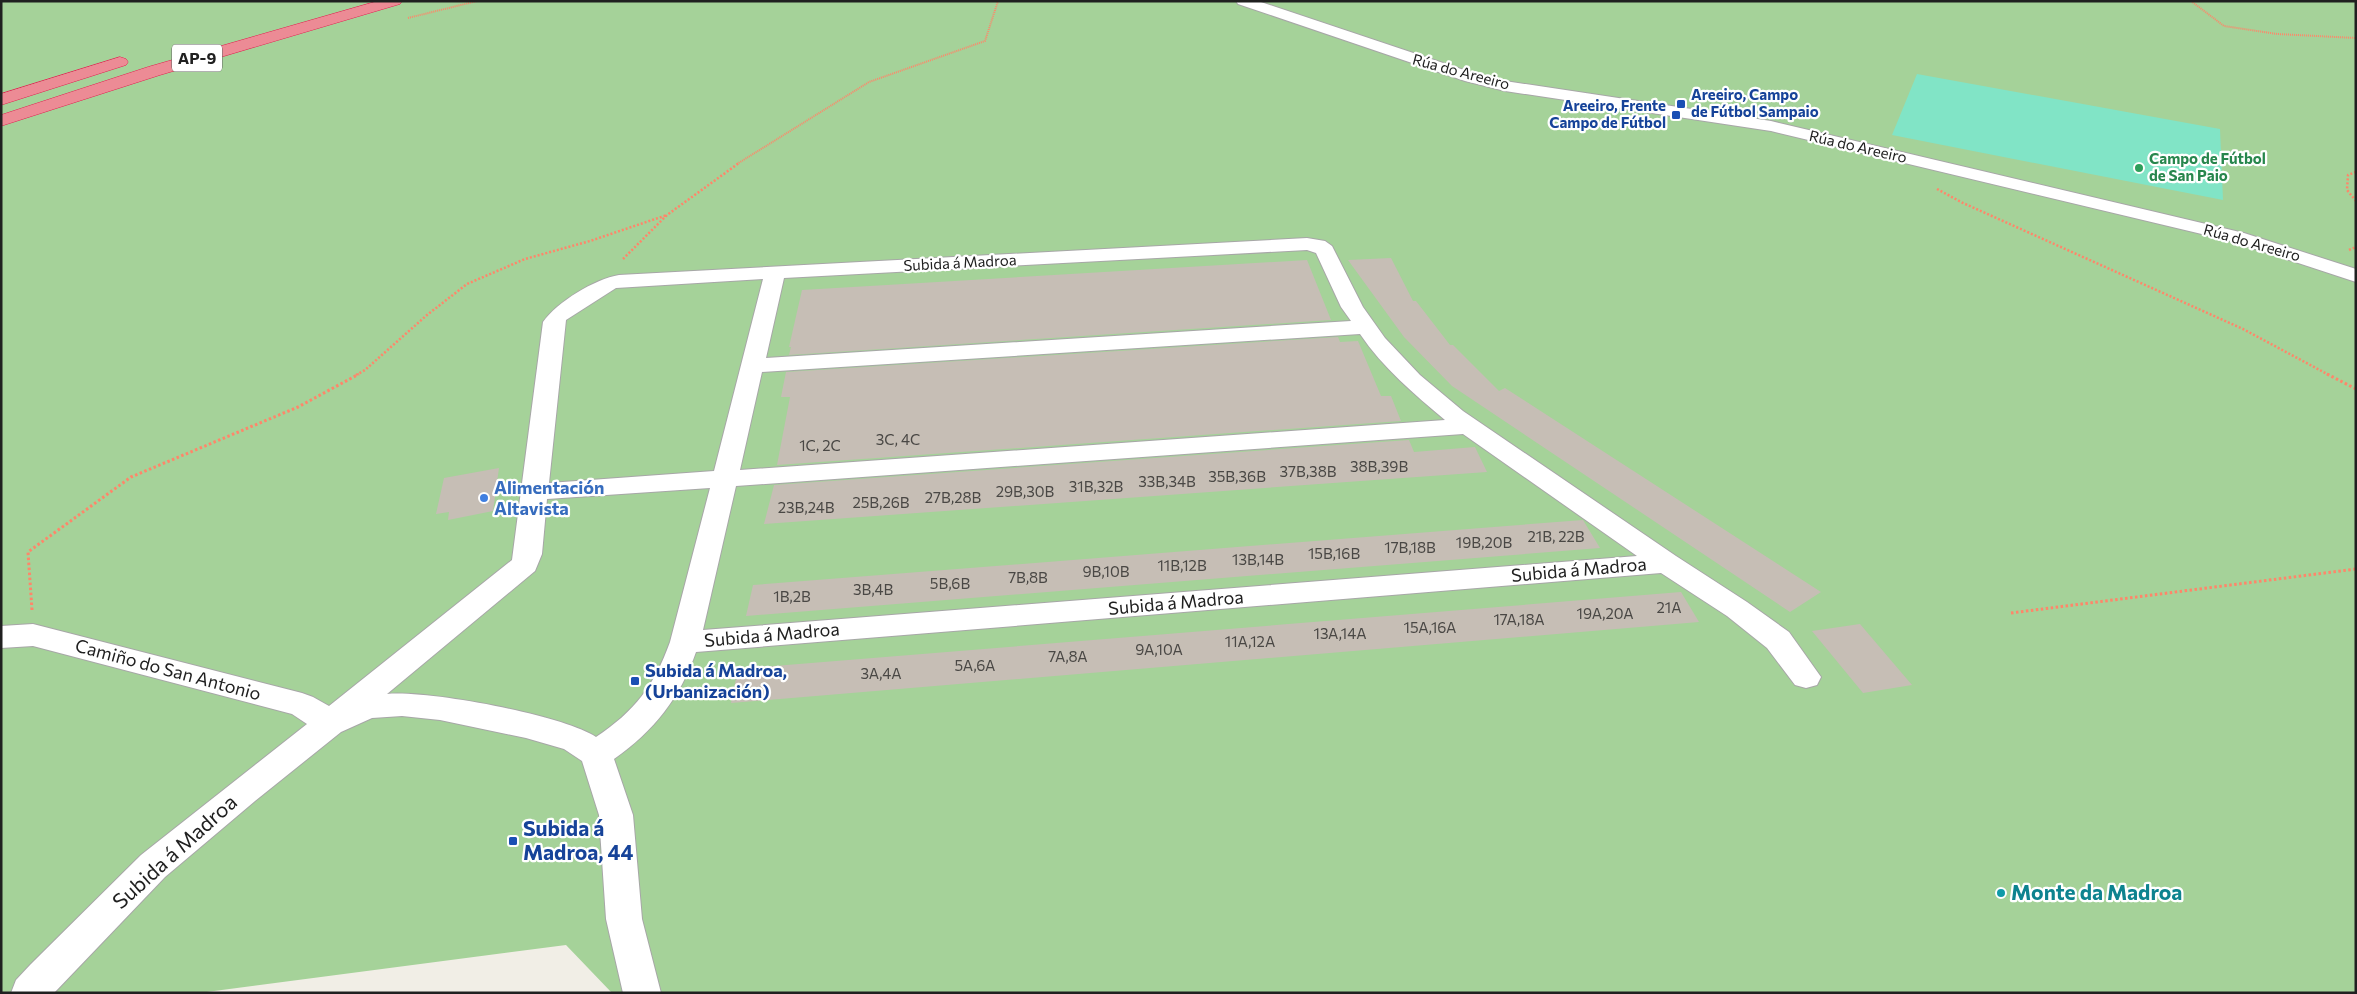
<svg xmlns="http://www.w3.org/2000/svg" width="2357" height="994" font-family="Commissioner,sans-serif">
  <rect width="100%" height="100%" fill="#f1eee6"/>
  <path fill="#a5d299" d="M1,1h2355v992h-1744l-46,-48 -367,48h-198z"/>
  <path fill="#81e4c6" d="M1917,74l303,55 3,71 -331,-65z"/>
  <g fill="#c6beb5">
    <path d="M1391,258l22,43h3l34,44h3l46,46 6,-3 316,204 -31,20 -338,-226 -48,-49 -56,-77z"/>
    <path d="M1307,260l24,60 -542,35 2,-8h-2l13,-57z"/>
    <path d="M1338,337l2,5 18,-1 23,55h10l10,25 -624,44 13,-68h-9l5,-25z"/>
    <path d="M1409,440l5,12 61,-5 12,25 -723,52 10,-39z"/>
    <path d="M499,468l-6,43 -45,9 1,-8 -13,2 8,-36z"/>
    <path d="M1583,520l17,28 -854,68 7,-31z"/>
    <path d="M1681,592l18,30 -968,81 7,-34z"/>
    <path d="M1860,624l52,61 -49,8 -51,-62z"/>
  </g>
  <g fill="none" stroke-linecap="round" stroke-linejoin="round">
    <defs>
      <g id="street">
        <path d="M1236,1h22l218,73 29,7 266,40 473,112 112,36v13l-125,-41 -460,-110 -266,-40 -40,-10 -227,-77z"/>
        <path d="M1307,238l18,3 7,5 31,61 22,31 35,37 43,36 213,145 71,46 42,30 32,45 -4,8 -11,3 -11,-3 -28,-37 -40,-32 -66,-43 -965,79c-16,46 -42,79 -82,107l19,56 9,104 19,74h-38l-17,-74 -7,-104 -17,-54 -18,-12 -38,-11 -86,-18 -38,-4 -30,2 -31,14 -86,69 -90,76 -111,116h-43l5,-13 15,-16 110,-109 166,-131 -15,-10 -259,-68 -32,2v-22l32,-2 269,69 11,4 16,9 183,-146 31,-238c14,-20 52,-43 76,-47zM1307,250l9,3 25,54 10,14 -585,37 18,-80zM763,279l-49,192 -165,12 17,-163 50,-32zM1360,334c23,34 54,60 85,86l-705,50 22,-98zM1463,434l174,122 -934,74 33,-144zM710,488l-40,154c-16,44 -35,69 -74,95 -33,-22 -168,-47 -209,-43l148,-123 7,-17 5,-55z"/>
      </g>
      <g id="highway">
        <path d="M378,1h24l-2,3 -240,71 -159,51v-11l147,-48z"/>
        <path d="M120,57l6,2 2,3 -2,3 -125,40v-11z"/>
      </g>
    </defs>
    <use href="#street" stroke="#a7a7a7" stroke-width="2"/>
    <use href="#highway" stroke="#e41e51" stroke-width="1"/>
    <g stroke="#ff866a" stroke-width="2" stroke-dasharray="1 1" stroke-linecap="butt">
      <path d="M2191,1l33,25 53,8 79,4"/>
      <path d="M408,18l69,-17"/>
      <path d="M737,164l132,-82 116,-41 13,-40"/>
    </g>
    <g stroke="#ff866a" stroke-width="2.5" stroke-dasharray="2 2" stroke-linecap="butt">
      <path d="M2356,172l-8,3 -1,15 9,11"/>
      <path d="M1937,189l26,14 280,126 86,46"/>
      <path d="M2349,250l7,-3"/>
      <path d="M623,259l44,-44 72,-52"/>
      <path d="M356,375l9,-5 62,-55 40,-31 58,-25 65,-18 77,-26"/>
    </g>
    <g stroke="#ff866a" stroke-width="3" stroke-dasharray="2.5 2.5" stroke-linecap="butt">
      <path d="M2327,374l29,15"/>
      <path d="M32,610l-4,-58 103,-75 167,-70 61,-33"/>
      <path d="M2011,613l345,-44"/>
    </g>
    <use href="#street" fill="#fff" fill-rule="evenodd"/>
    <use href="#highway" fill="#ec8b95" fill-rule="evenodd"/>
  </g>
  <g fill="#1a4fb4" stroke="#fff" stroke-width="2">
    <rect x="1676" y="99" width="10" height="10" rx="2.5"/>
    <rect x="1671" y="110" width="10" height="10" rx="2.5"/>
    <rect x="630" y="676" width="10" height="10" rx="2.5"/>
    <rect x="508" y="836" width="10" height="10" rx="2.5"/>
  </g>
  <circle fill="#2e9e5b" stroke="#fff" stroke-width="2" cx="2139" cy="168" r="5"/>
  <circle fill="#3f7fe0" stroke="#fff" stroke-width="2" cx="484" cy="498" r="5"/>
  <circle fill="#0f9aa8" stroke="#fff" stroke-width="2" cx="2001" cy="893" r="5"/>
  <g text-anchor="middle" stroke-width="4.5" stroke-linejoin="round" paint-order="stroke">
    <g font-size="15" fill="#202020" stroke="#fff">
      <text transform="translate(1461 72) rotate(15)" y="5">Rúa do Areeiro</text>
      <text transform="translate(1858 147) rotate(13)" y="5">Rúa do Areeiro</text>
      <text transform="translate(2252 243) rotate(16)" y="5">Rúa do Areeiro</text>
      <text transform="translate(960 263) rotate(-3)" y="5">Subida á Madroa</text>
    </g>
    <g font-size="15" font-weight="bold" fill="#164399" stroke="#fff" text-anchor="start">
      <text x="1691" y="100">Areeiro, Campo<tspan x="1691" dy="17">de Fútbol Sampaio</tspan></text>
      <text x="1666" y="111" text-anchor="end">Areeiro, Frente<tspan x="1666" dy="17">Campo de Fútbol</tspan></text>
    </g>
    <g font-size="15" font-weight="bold" fill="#27864d" stroke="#fff" text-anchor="start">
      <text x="2149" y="164">Campo de Fútbol<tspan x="2149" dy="17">de San Paio</tspan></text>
    </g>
    <g font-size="15" fill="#4a4845">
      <text x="898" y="445">3C, 4C</text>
      <text x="820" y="451">1C, 2C</text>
      <text x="1379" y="472">38B,39B</text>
      <text x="1308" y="477">37B,38B</text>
      <text x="1237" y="482">35B,36B</text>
      <text x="1167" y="487">33B,34B</text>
      <text x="1096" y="492">31B,32B</text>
      <text x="1025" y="497">29B,30B</text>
      <text x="953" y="503">27B,28B</text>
      <text x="881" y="508">25B,26B</text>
      <text x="806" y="513">23B,24B</text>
      <text x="1556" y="542">21B, 22B</text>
      <text x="1484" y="548">19B,20B</text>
      <text x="1410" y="553">17B,18B</text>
      <text x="1334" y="559">15B,16B</text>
      <text x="1258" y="565">13B,14B</text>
      <text x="1182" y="571">11B,12B</text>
      <text x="1106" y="577">9B,10B</text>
      <text x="1028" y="583">7B,8B</text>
      <text x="950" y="589">5B,6B</text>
      <text x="873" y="595">3B,4B</text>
      <text x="792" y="602">1B,2B</text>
      <text x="1669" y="613">21A</text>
      <text x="1605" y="619">19A,20A</text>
      <text x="1519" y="625">17A,18A</text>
      <text x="1430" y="633">15A,16A</text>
      <text x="1340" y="639">13A,14A</text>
      <text x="1250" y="647">11A,12A</text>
      <text x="1159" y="655">9A,10A</text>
      <text x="1068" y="662">7A,8A</text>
      <text x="975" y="671">5A,6A</text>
      <text x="881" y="679">3A,4A</text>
    </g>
    <rect fill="#fff" stroke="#636363" stroke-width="1" x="172" y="44.5" width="50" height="27" rx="4"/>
    <g font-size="16" font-weight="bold" fill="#202020">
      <text x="197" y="64">AP-9</text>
    </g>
    <g font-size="18" font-weight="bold" fill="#366cbe" stroke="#fff" text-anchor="start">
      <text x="494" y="494">Alimentación<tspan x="494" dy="21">Altavista</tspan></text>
    </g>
    <g font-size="18" fill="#202020" stroke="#fff">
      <text transform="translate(1579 570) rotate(-5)" y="6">Subida á Madroa</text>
      <text transform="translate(1176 603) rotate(-5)" y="6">Subida á Madroa</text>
      <text transform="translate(772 635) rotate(-5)" y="6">Subida á Madroa</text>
      <text transform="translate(168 670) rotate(15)" y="6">Camiño do San Antonio</text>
    </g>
    <g font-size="18" font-weight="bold" fill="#164399" stroke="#fff" text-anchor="start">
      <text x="645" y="677">Subida á Madroa,<tspan x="645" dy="21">(Urbanización)</tspan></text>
    </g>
    <g font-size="21" font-weight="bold" fill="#164399" stroke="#fff" text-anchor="start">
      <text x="523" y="836">Subida á<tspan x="523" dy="24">Madroa, 44</tspan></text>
    </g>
    <g font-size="21" fill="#202020" stroke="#fff">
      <text transform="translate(175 852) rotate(-42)" y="7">Subida á Madroa</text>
    </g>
    <g font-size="21" font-weight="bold" fill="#0d838f" stroke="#fff" text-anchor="start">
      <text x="2011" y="900">Monte da Madroa</text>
    </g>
  </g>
  <rect width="2357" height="994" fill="none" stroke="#202020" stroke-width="5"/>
</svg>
